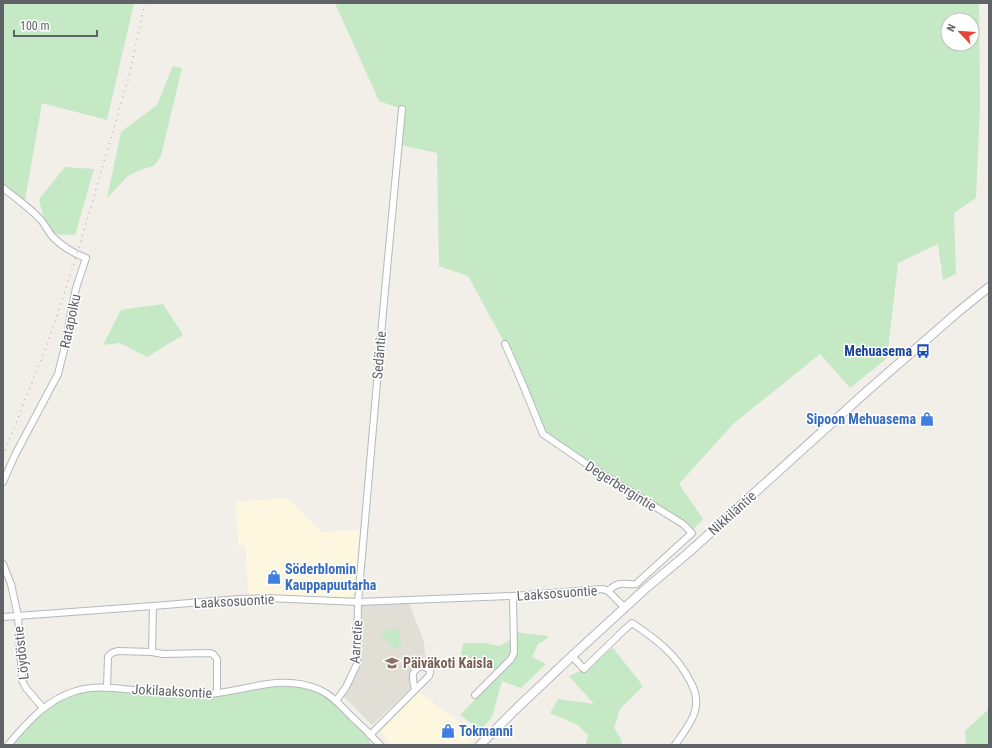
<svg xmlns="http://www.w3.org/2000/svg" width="992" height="748" font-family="'Roboto Condensed',sans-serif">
  <rect width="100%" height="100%" fill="#f1efe8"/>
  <g fill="#fef7e0">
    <path d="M288,498l33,34 39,-2 -6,67 -105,-1 -4,-51 -7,1 -2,-44z"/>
    <path d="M419,692l58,44 -8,9h-77l-12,-12z"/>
  </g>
  <path fill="#e1ded6" d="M409,603l15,39 2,20 -8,3 -8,7 -1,8 3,7 -40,38 -29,-29 5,-8 12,-24 1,-59z"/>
  <g fill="#c5e8c5" fill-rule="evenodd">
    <path d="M3,3h131l-27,117 -65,-17 -17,97 -22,-17z"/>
    <path d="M335,3h644l1,103 -4,92 -22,15 2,61 -13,6 -5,-36 -40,19 -11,95 -37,30 -30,-34 -87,70 -54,60 24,35 -12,13 -148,-98 -39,-92 -36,-66 -29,-10 -2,-113 -36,-8 1,-36 -23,-8zM948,20h24v24h-24z"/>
    <path d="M173,66l9,2 -21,88 -7,10 -14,4 -12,6 -21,22 14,-66 36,-27z"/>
    <path d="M65,167l29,2 -19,66 -20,-1 -11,-14 -5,-21z"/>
    <path d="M163,304l20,31 -36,22 -27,-14 -17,2 18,-35z"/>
    <path d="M399,629l2,14 -6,6 -13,-13v-5z"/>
    <path d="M515,632l33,4v2l-10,6 -6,13 14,7 -25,24 -19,-7 -10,36 -12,13 -20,-15 39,-40 -4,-6 -34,-14 2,-12h21l15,3 8,-4 9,-5z"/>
    <path d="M613,648l30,38 -23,23 -6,19 7,11 1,6h-36l2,-10 -10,-10 -28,-12 8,-14 36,5 -25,-28 15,-7z"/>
    <path d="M273,683l46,7 51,45v8l1,2h-361l16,-19 34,-29 32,-9 102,6z"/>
    <path d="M989,709v36h-23l-1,-14z"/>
  </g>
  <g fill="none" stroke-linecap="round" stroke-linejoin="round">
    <defs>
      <g id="minor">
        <path d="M3,188c13,10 27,20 38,32 4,5 7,11 11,16 9,10 21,17 34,22l-10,30 -5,24 -5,30 -8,32 -43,81 -12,27"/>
        <path d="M505,344l16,36 22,54 51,35 89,55 9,9 -56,51c-5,1 -11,-1 -16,0 -5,1 -9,4 -12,7"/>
        <path d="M3,564l8,20 7,32 4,64 4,8 17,20"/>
        <path d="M3,617l150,-11 86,-7 29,-1 90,4 155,-6 90,-7 5,2 17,17"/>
        <path d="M152,652l1,-46"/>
        <path d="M572,656l12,13 40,-39 8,-7c24,16 45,32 58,58 4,7 7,16 6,24 -1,14 -13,28 -21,40"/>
        <path d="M107,687l1,-30c2,-4 5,-5 10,-6l34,1 11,2 47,-1 3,1 4,5v34"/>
        <path d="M475,695l36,-36 3,-6 -1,-57"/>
        <path d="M336,701l10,-14 11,-23 1,-62 26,-301 18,-192"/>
        <path d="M370,735l59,-59 1,-3v-3l-7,-4c-13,3 -11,12 -8,23"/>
        <path d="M8,745c19,-22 39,-46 68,-54 19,-6 38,-3 57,-1 24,2 53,6 76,4 39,-3 72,-21 111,-4 13,6 22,17 32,27 10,9 19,18 28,28"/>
      </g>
      <path id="tertiary" d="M480,745l36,-36 56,-53 72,-66 44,-37 178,-161 92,-80 31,-25"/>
    </defs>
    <use href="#minor" stroke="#b5b8bc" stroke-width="8"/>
    <use href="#tertiary" stroke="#b5b8bc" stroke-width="10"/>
    <use href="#minor" stroke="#fff" stroke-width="6"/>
    <use href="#tertiary" stroke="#fff" stroke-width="8"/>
    <path stroke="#b6b7b8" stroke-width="1.5" stroke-dasharray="1 5" stroke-linecap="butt" d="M3,456l45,-114 30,-91 51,-175 16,-73"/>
  </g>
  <defs>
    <symbol id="bus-bare" viewBox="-9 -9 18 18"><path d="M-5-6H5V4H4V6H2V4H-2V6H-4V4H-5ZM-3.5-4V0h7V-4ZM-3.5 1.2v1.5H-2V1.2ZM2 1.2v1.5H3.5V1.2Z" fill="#1a4fb4" stroke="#fff" stroke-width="2.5" paint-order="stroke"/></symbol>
    <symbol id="shop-bare" viewBox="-9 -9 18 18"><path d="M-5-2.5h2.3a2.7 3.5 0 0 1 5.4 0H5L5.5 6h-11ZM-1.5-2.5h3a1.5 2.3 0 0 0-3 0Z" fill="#3f7fe0" stroke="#fff" stroke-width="2.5" paint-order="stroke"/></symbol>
    <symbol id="school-bare" viewBox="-9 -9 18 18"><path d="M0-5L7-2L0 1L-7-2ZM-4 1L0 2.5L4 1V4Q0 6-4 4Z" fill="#8d6e63" stroke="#fff" stroke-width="2.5" paint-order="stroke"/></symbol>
  </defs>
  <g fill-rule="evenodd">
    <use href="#bus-bare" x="913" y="341" width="20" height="20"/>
    <use href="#shop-bare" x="917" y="409" width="20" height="20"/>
    <use href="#shop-bare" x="264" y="567" width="20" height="20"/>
    <use href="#school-bare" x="382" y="653" width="20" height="20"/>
    <use href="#shop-bare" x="438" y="721" width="20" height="20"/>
  </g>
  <g text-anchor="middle" stroke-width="3" stroke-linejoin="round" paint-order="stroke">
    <g font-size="14" fill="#5f6368" stroke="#fff">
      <text transform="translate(70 321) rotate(-78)" y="5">Ratapolku</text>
      <text transform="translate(379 355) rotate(-85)" y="5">Sedäntie</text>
      <text transform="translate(621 486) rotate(32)" y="5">Degerbergintie</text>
      <text transform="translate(732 513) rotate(-42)" y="5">Nikkiläntie</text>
      <text transform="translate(557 593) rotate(-4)" y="5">Laaksosuontie</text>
      <text transform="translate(234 601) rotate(-3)" y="5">Laaksosuontie</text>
      <text transform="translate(356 642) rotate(-86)" y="5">Aarretie</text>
      <text transform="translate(21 653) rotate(-96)" y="5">Löydöstie</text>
      <text transform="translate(172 691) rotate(3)" y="5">Jokilaaksontie</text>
    </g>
    <g font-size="14" font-weight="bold" fill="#164399" stroke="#fff" text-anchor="end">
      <text x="912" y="356">Mehuasema</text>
    </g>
    <g font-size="14" font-weight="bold" fill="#366cbe" stroke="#fff" text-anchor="start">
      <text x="916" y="424" text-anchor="end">Sipoon Mehuasema</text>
      <text x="285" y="574">Söderblomin<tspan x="285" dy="16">Kauppapuutarha</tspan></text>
      <text x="459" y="736">Tokmanni</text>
    </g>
    <g font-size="14" font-weight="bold" fill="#785e54" stroke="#fff" text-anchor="start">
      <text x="403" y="668">Päiväkoti Kaisla</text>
    </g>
  </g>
  <rect width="992" height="748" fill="none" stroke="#5f6368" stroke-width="8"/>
  <g transform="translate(960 32) rotate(295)"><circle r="19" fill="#ffffff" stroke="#bfc1c3"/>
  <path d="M0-3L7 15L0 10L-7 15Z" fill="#ea4335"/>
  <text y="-6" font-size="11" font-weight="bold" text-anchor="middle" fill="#5f6368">N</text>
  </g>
  <path d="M14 30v6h83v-6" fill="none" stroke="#5f6368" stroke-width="2"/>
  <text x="20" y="30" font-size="12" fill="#5f6368" stroke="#ffffff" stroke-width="3" paint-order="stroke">100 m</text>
</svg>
